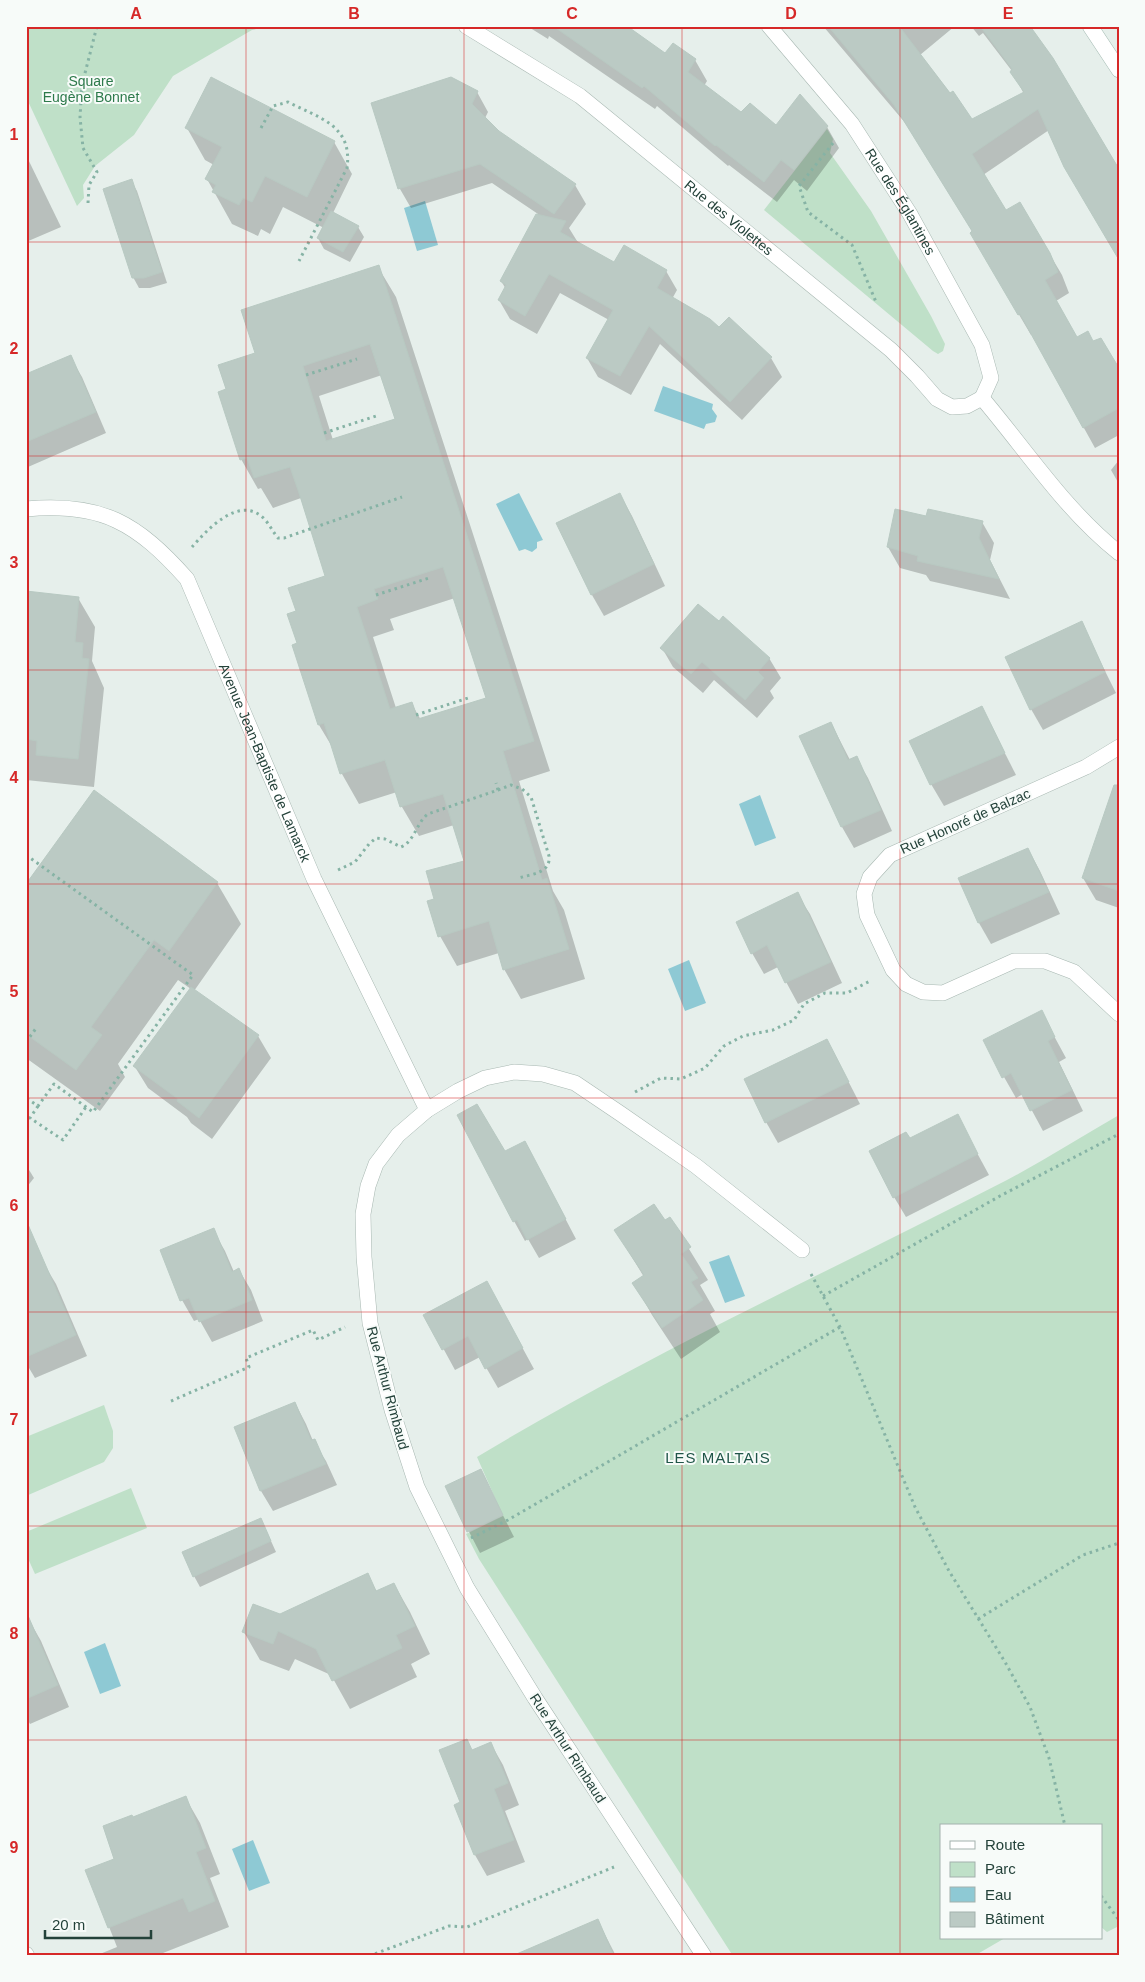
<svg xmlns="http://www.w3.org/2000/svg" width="1145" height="1982" font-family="Helvetica,sans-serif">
  <rect width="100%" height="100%" fill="#e6efeb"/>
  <g fill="#bfe0c8">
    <path d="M26,26h245l-19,4 -79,46 -39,59 -39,31 -12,19 1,13 -7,8 -51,-109z"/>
    <path d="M827,129l6,10 -3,14 41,58 60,105 14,28 -2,7 -5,3 -5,-3 -169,-141z"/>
    <path d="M1119,1115v811l-12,6 -6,-5v-101h-160v112h64l-31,18h-241l-254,-397 -13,-25 37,-18 -26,-59c171,-103 353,-186 530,-277 38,-20 75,-44 112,-65z"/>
    <path d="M104,1405l9,26v17l-9,14 -78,34v-59z"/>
    <path d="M131,1488l16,40 -112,46 -9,-20v-22z"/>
  </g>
  <g fill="#8ec9d4">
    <path d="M425,201l13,44 -21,6 -13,-43z"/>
    <path d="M663,386l50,18 -1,5 5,7 -2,6 -9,2 -2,5 -50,-18z"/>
    <path d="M519,493l24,47 -6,2v6l-5,4 -7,-3 -6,2 -23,-47z"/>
    <path d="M760,795l16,43 -21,8 -16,-42z"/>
    <path d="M689,960l17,43 -21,8 -17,-42z"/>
    <path d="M729,1255l16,41 -20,7 -16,-41z"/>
    <path d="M105,1643l16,43 -21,8 -16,-42z"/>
    <path d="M253,1840l17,43 -21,8 -17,-42z"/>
  </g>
  <g fill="#0003" fill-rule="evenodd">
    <path d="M527,26h103l-1,3 36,26 30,5 12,21 -3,5 37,27 35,14h51l12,21 -32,43 -13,-11 -17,22 -48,-37 -1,1 -71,-60 -2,3 -106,-73 -1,3z"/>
    <path d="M823,26h132l-35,29 52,66 52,-27 -12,-23 -29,-38 -4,3 -8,-10h57l21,104 -66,45 23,37 14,-8 42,71 7,18 -13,8 21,37 16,5 26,28v64l-24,13 -63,-114 -1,1 -60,-102 2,-1 -66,-107z"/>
    <path d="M477,92l11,20 -3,6 13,14 77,53 11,19 -17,24 8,13 -1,1 38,22 52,7 11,19 -5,9 47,30 52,29 11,19 -40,43 -82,-76 -29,51 -33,-18 -11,-19 22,-38 -49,-27 -23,41 -27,-15 -11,-19 7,-11 -5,-8 37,-67 -46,-31 -81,25 -11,-19 -27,-85z"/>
    <path d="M187,128l147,14 18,32 -19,39 25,14 6,10 -14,25 -26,-13 -6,-11 6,-10 -41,-21 -13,27 -9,-5 -3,7 -26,-12 -25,-45 7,-14 -9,-5z"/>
    <path d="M26,155l35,72 -35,15z"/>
    <path d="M131,181l6,10 30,92 -17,5h-11l-6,-11z"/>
    <path d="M378,267l18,30 154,474 -31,10 34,110 11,19 21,69 -64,20 -17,-30 -5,-16 -42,13 -17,-30 -4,-37 29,-38 -11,-36 -35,11 -17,-29 -5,-15 -38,12 -17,-30 -8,-24 -15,-25 -25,-80 4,-1 -1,-33 30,-34 -26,-79 -28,10 -12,-20 -3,1 -17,-30 -13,-69 28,-36zM382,375l14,45 -63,20 -14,-44zM455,598l32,101 -66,21 -10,-17 -15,5 -23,-71 21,-7 -4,-11z"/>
    <path d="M70,357l12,20 24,56 -78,34 -2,-2v-90z"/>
    <path d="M1119,460v24l-8,-14z"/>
    <path d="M620,495l12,21 33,70 -61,30 -12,-21 -35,-72z"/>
    <path d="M927,518l55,4 12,21 -4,17 20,39 -80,-18 -4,-6 -26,-7 -12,-21z"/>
    <path d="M26,592l52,6 17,29 -3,34 12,27 -10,99 -68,-7z"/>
    <path d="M1081,623l35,70 -73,37 -12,-21z"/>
    <path d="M662,648l107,10 12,20 -11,13 4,7 -17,20 -43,-38 -11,13 -30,-26z"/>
    <path d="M982,708l34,67 -72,31 -13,-22z"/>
    <path d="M831,723l19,37 6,-2 12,20 24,53 -38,17 -12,-21 -41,-91z"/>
    <path d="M1119,838v70l-23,-8 -13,-22z"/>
    <path d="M1028,849l12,22 20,43 -69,30 -12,-21 -19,-44z"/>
    <path d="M217,883l24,41 -47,67 64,45 13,22 -59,81 -21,-16 -4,-6 -39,-29 -13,-21 56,-78 -13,-9 -60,84 7,13 -25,34 -74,-53v-172z"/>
    <path d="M797,894l13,20 32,69 -44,21 -20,-37 -14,7 -12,-21z"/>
    <path d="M1041,1012l25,46 -7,4 24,49 -40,20 -20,-37 -7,4 -12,-21z"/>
    <path d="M827,1040l33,64 -82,39 -12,-21z"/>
    <path d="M957,1116l32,59 -83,42 -12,-20z"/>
    <path d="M525,1142l51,97 -37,19 -11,-19 -3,2 -11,-20 -9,-68z"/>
    <path d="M26,1165l8,13 -8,10z"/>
    <path d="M670,1218l38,62 -8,5 15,26 -5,3 10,18 -39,27 -29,-44 -18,-32 10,-6 -28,-46 49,-9z"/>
    <path d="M213,1230l12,21 9,21 5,-2 12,20 12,31 -51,21 -13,-23 -5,2 -12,-21z"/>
    <path d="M44,1264l12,20 31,72 -52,22 -9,-15v-91z"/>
    <path d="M498,1303l36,66 -36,19 -18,-31 -25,13 -30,-55z"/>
    <path d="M295,1403l11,21 7,17 13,20 11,24 -64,26 -12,-20 -26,-64z"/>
    <path d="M480,1470l34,67 -34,16 -34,-66z"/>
    <path d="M266,1530l10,22 -76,35 -6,-11z"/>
    <path d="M367,1575l10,17 17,-8 16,28 20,42 -19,10 6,13 -67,32 -19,-34 -36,-16 -6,12 -29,-11 -16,-28z"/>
    <path d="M29,1620l12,21 28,66 -39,17 -4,-7v-96z"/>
    <path d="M491,1744l12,21 16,40 -14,6 20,51 -38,14 -12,-21 -13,-52 10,-52z"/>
    <path d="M185,1797l15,26 20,51 -10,4 19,49 -66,26 1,3h-69l22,-9 -30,-76 29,-12 17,-41z"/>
    <path d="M598,1921l18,35h-84z"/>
  </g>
  <g fill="#bbcac4" stroke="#b8c9c2" fill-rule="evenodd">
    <path d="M553,26h74l38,27 8,-10 23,16 -8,13 53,40 9,-9 26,22 24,-31 28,32 -34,44 -13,-10 -17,22 -48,-37 -1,1 -71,-60 -2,2z"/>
    <path d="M828,26h71l51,67 3,-2 19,28 52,-27 -14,-20 2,-3 -32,-43h50l23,32 66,111v91l-55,-93 -26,-58 -66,45 34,56 14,-8 30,51 8,19 -13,8 32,57 11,-6 5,10 8,-3 18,30v40l-36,20 -63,-114 -2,1 -48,-82 2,-2 -78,-126z"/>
    <path d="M211,77l124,64 -28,56 -42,-21 -13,26 -9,-4 -4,7 -27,-13 4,-7 -11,-6 17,-32 -37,-19z"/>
    <path d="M451,77l27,14 -6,13 27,27 77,53 -22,30 -74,-50 -82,25 -27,-86z"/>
    <path d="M132,179l30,93 -18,6h-12l-29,-89z"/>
    <path d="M331,211l28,15 -16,26 -26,-14z"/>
    <path d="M536,214l30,7 -6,11 54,30 10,-17 43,25 -10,18 53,31 9,8 10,-10 43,40 -42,45 -81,-76 -29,50 -34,-18 27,-48 -64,-36 -24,42 -27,-16 8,-15 -6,-4z"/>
    <path d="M379,265l155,476 -31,10 39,129 5,-2 22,71 -66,21 -14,-49 -51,16 -11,-36 7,-2 -8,-28 38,-10 -21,-67 -43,13 -15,-47 -45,14 -16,-51 -6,2 -26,-80 5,-2 -10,-29 9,-3 -8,-23 37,-12 -25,-80 -10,-29 -36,11 -7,-20 -7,2 -22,-68 8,-3 -8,-24 37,-12 -14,-43zM370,344l25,75 -69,22 -23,-75zM443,567l43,131 -68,21 -6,-17 -22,7 -33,-102 21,-8 -4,-10z"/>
    <path d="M71,355l25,57 -70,30v-68z"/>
    <path d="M620,493l34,71 -63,31 -35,-72z"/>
    <path d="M895,509l31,7 2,-7 55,12 -4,17 20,41 -82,-18 1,-5 -31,-9z"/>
    <path d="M26,591l53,6 -4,45 8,1 -1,15 7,1 -11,100 -42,-4 1,-14 -11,-2z"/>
    <path d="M698,604l21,17 4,-5 47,42 -12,14 6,6 -19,22 -43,-38 -11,12 -31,-26z"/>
    <path d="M1082,621l23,51 -75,38 -25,-53z"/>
    <path d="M982,706l23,47 -75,32 -21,-44z"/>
    <path d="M831,722l17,38 9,-4 24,54 -40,17 -42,-91z"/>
    <path d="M1114,785h5v106l-37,-13z"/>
    <path d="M94,790l124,92 -49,69 -15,-11 -63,87 11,8 -26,35 -50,-36v-150z"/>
    <path d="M1028,848l21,44 -71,31 -20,-45z"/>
    <path d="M798,892l33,70 -46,21 -18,-38 -16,9 -15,-32z"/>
    <path d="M191,987l68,48 -60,83 -22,-17 1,-2 -45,-33z"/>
    <path d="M1042,1010l13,27 -7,4 24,49 -42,21 -19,-38 -9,5 -19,-38z"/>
    <path d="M827,1039l22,43 -84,41 -21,-44z"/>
    <path d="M477,1104l28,47 20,-10 41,78 -39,21 -10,-20 -4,2 -56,-107z"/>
    <path d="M958,1114l20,40 -85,44 -24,-47 37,-19 4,6z"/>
    <path d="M654,1204l11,16 5,-3 21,30 -10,7 17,24 -7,4 12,18 -41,28 -30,-45 12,-8 -30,-45z"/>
    <path d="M26,1220l50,115 -50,22z"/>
    <path d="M214,1228l18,44 7,-4 13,32 -53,22 -10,-24 -9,3 -20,-51z"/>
    <path d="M487,1281l36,67 -38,21 -17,-33 -26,14 -19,-35z"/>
    <path d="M295,1402l16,38 4,-1 11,25 -66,27 -26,-64z"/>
    <path d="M481,1469l22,46 -36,17 -22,-46z"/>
    <path d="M261,1518l10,23 -78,36 -11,-25z"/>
    <path d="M368,1573l8,18 18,-8 21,43 -19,9 6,13 -70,33 -16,-32 -38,-18 -5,13 -31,-12 11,-28 27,10z"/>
    <path d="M26,1611l32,74 -32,14z"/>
    <path d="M467,1739l5,11 19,-8 17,41 -14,6 20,51 -40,15 -20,-50 6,-3 -21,-52z"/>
    <path d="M186,1796l20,52 -10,4 19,49 -26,11 -6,-14 -75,30 -23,-58 29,-11 -11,-33 29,-11 1,2z"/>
    <path d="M598,1919l16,37h-102z"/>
  </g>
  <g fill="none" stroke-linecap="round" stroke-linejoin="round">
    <defs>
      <g id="street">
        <path id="s1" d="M466,26l114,70 311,254 26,26 20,23 15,8 15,-1 15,-8"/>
        <path id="s2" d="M769,26l83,98 58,90 72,131 9,33 -9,20"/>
        <path d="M982,398c45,53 82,111 137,155"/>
        <path id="s3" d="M26,509c76,-7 111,14 161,70l127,300 113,231"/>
        <path d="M1119,747l-33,20 -196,88 -20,22 -6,17 3,21 26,55 13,14 17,8 20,1 71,-32h31l29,11 45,42"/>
        <path d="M26,1954l1,2"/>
        <path d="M704,1956l-169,-258 -68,-110 -50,-101 -25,-77 -22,-87 -6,-66 -1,-43 5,-28 8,-22 22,-29 29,-25 31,-19 27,-13 29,-6 29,2 32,9 46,31 75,52 106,84"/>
      </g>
      <path id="secondary" d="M1090,26l29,44"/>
    </defs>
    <use href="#street" stroke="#a8b8b2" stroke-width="16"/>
    <use href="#secondary" stroke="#a4bbb3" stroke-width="16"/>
    <g stroke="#86b3a5" stroke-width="3" stroke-dasharray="2.5 4" stroke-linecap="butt">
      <path d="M261,128l12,-22 15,-4c31,16 65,23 59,66l-48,93"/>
      <path d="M833,143l-34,43 9,26 44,33 24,57"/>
      <path d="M88,203l1,-18 8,-13 -14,-24 -3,-31 2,-32 15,-59"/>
      <path d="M306,375l51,-16"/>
      <path d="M324,433l52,-17"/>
      <path d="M192,547c15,-17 45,-50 69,-31 7,5 11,15 17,22h6l118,-41"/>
      <path d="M376,595l53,-17"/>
      <path d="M416,715l52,-17"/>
      <path d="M498,790l13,-5 11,4 9,8 18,59c2,17 -17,18 -30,22"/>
      <path d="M26,855l167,120 -100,137 -39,-28 -16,22 -12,-8"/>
      <path d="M338,870l17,-8 14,-18 7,-6 9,1 16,8c14,-6 15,-24 27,-33l70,-24 -2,-7"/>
      <path d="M26,1042l11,-15"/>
      <path d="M635,1092l26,-14 20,1 24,-11 19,-22 19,-10 30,-6 21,-10 10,-16 21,-11h22l23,-12"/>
      <path d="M38,1106l-8,12 33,22 23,-33"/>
      <path d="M811,1274l29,53 75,180 34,64 56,91 25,45 19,51 16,68"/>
      <path d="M823,1296l177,-100 119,-62"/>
      <path d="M171,1401l78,-34 -3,-9 7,-3 60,-25 5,10 27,-13"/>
      <path d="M471,1538l37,-18 332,-193"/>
      <path d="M978,1619l105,-64 36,-12"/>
      <path d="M1101,1896l18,24"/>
      <path d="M369,1956l80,-30 18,1 147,-60"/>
    </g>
    <use href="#street" stroke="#fff" stroke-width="15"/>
    <use href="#secondary" stroke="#fff" stroke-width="15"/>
  </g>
  <path fill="none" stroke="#d62828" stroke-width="1" stroke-opacity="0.55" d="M246,26v1930M464,26v1930M682,26v1930M900,26v1930M26,242h1093M26,456h1093M26,670h1093M26,884h1093M26,1098h1093M26,1312h1093M26,1526h1093M26,1740h1093"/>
  <g text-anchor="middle" stroke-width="4" stroke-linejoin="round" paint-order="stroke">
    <g font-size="14" fill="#2d7a4b" stroke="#f7fbf9">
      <text x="91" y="86">Square<tspan x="91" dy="16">Eugène Bonnet</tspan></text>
    </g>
    <g font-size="14" fill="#24423a" stroke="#f7fbf9">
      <text dy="5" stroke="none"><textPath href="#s2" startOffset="220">Rue des Églantines</textPath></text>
      <text dy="5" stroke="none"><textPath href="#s1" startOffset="326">Rue des Violettes</textPath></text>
      <text dy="5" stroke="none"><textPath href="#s3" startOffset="384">Avenue Jean-Baptiste de Lamarck</textPath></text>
      <text transform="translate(965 821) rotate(-24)" y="5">Rue Honoré de Balzac</text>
      <text transform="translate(388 1388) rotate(75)" y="5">Rue Arthur Rimbaud</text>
      <text transform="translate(568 1748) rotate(57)" y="5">Rue Arthur Rimbaud</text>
    </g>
    <g font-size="15" letter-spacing="1" fill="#1f5548" stroke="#f7fbf9">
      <text x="718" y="1463">LES MALTAIS</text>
    </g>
  </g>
  <rect width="1145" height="1982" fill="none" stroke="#f7fbf9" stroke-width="55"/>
  <rect x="940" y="1824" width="162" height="115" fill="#f7fbf9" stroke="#a3b1ad"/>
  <rect x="950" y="1841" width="25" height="8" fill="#ffffff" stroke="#a3b1ad"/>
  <text x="985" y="1850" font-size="15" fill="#24423a">Route</text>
  <rect x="950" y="1862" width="25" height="15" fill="#bfe0c8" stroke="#a3b1ad"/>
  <text x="985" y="1874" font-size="15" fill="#24423a">Parc</text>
  <rect x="950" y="1887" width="25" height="15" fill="#8ec9d4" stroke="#a3b1ad"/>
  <text x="985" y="1900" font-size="15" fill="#24423a">Eau</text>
  <rect x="950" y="1912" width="25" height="15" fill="#bbcac4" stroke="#a3b1ad"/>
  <text x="985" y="1924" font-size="15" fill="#24423a">Bâtiment</text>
  <path d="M45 1930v8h106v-8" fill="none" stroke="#24423a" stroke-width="2.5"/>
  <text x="52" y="1930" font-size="15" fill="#24423a" stroke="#f7fbf9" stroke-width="4" paint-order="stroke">20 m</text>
  <rect x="28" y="28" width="1090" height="1926" fill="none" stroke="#d62828" stroke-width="2"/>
  <g font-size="16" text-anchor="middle" font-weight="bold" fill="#d62828">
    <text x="136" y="19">A</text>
    <text x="354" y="19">B</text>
    <text x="572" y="19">C</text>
    <text x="791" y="19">D</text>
    <text x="1008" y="19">E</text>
    <text x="14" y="140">1</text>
    <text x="14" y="354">2</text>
    <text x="14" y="568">3</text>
    <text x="14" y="783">4</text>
    <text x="14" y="997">5</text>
    <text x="14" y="1211">6</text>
    <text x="14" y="1425">7</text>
    <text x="14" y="1639">8</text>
    <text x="14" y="1853">9</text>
  </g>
</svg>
